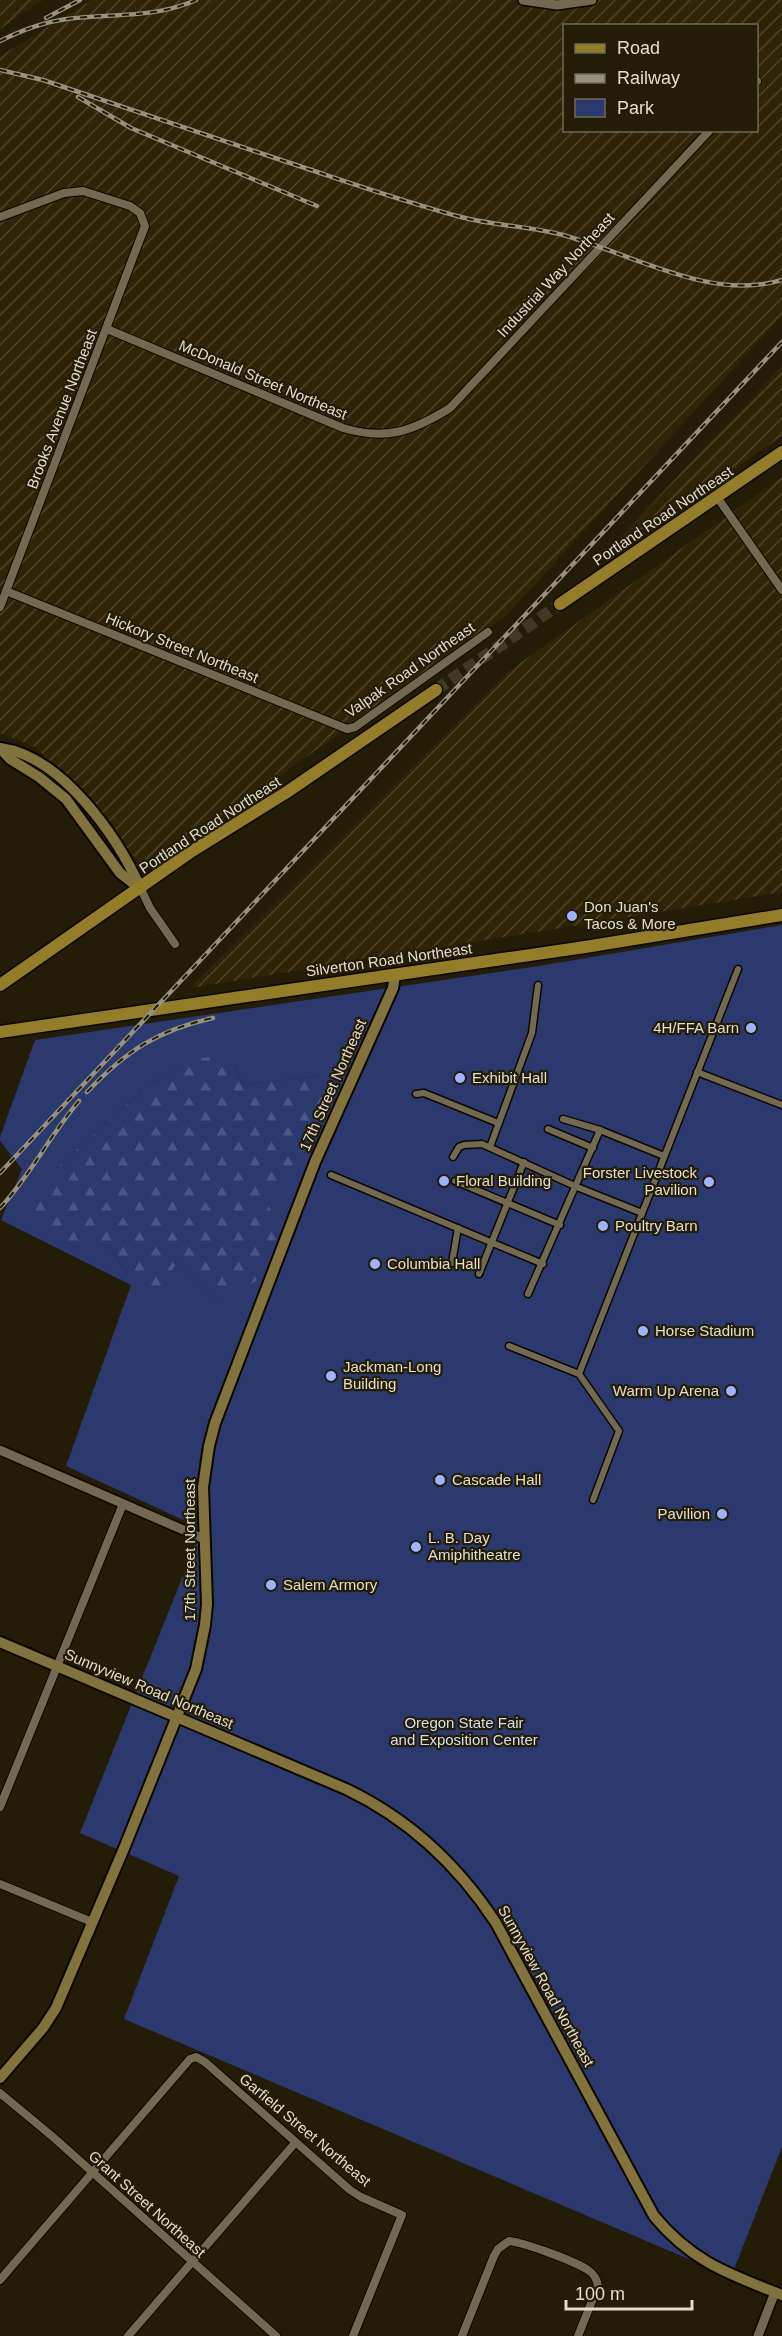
<svg xmlns="http://www.w3.org/2000/svg" width="782" height="2336" font-family="Arial,sans-serif">
  <defs>
    <pattern id="industrial-furrows" width="10" height="10" patternUnits="userSpaceOnUse" patternTransform="scale(1.5)"><rect width="10" height="10" fill="#2f2506"/><path d="M-1 1l2-2M0 10L10 0M9 11l2-2" fill="none" stroke="#4d4429"/></pattern>
    <pattern id="forest-firs" width="22" height="20" patternUnits="userSpaceOnUse" patternTransform="scale(1.5)"><rect width="22" height="20" fill="#2c396e"/><path d="M5 1l3.5 6h-7zM16 11l3.5 6h-7z" fill="#4a5582"/></pattern>
  </defs>
  <rect width="100%" height="100%" fill="#231c06"/>
  <g fill="url(#industrial-furrows)" fill-rule="evenodd">
    <path d="M0,0h43l-43,29z"/>
    <path d="M92,0h690v316l-277,301 -359,253 -109,-122 -37,-15v-677zM564,26h192v104h-192z"/>
    <path d="M782,366v70l-189,130z"/>
    <path d="M782,477v415l-592,96 319,-317z"/>
  </g>
  <path fill="#2c396e" fill-rule="evenodd" d="M782,925v1222l-51,130 -607,-258 55,-143 -99,-43 114,-285 -2,-24 -126,-58 65,-181 -130,-65 21,-51 -22,-28v-4l35,-97 504,-74zM183,1064h52l7,21 93,-11 -13,28 -2,17 -58,75 -40,109 -45,-40 -49,12 -72,-107 95,-85 17,-7z"/>
  <path fill="url(#forest-firs)" d="M218,1056l17,8 7,21 93,-11 -13,28 -2,17 -36,71 -22,4 19,34 -21,50 -38,25 -45,-40 -20,28 -29,-16 -16,-24 -61,-13 -25,-19 30,-51 95,-85 17,-7 14,-12 20,-6z"/>
  <g fill="none" stroke-linecap="round" stroke-linejoin="round">
    <path stroke="#403924" stroke-width="12" stroke-dasharray="12 6" stroke-linecap="butt" d="M436,690l124,-86"/>
    <defs>
      <g id="pedestrian">
        <path d="M697,1072l85,33"/>
        <path d="M416,1094l8,-1 74,30"/>
        <path d="M563,1119l37,11"/>
        <path d="M548,1129l45,19"/>
        <path d="M490,1147l42,-114 6,-48"/>
        <path d="M453,1157l6,-10 5,-2 18,-1 95,43 65,26"/>
        <path d="M331,1175l212,89"/>
        <path d="M455,1181l105,44"/>
        <path d="M452,1263l6,-35"/>
        <path d="M479,1274l45,-112"/>
        <path d="M528,1294l72,-164 64,26"/>
        <path d="M509,1346l70,28 40,57 -26,69"/>
        <path d="M579,1374l159,-405"/>
      </g>
      <g id="minor">
        <path d="M756,81h1"/>
        <path d="M0,217l64,-24 19,-2 47,15 10,7 5,13 -145,381"/>
        <path d="M107,329l236,99c44,13 70,3 107,-20l260,-278"/>
        <path d="M717,497l65,93"/>
        <path d="M6,591l341,138 8,-2 133,-95"/>
        <path d="M141,889l9,19 25,36"/>
        <path d="M0,1807l123,-303"/>
        <path d="M0,1884l92,38"/>
        <path d="M0,2093l53,44 223,199"/>
        <path d="M0,2280l190,-221 6,-2 9,5 145,128 11,7 41,18 -49,121"/>
        <path d="M128,2336l167,-193"/>
        <path d="M462,2336l32,-80 4,-7 11,-8c17,2 65,20 79,29 6,4 9,9 10,16l-20,50"/>
      </g>
      <g id="tertiary">
        <path d="M523,0l34,5 35,-5"/>
        <path d="M0,1450l204,89"/>
        <path d="M758,2336l17,-44"/>
      </g>
      <g id="secondary">
        <path d="M0,748c62,8 117,88 141,141"/>
        <path d="M0,748l10,11 29,18 27,22 54,74 18,14"/>
        <path d="M0,1642l346,147c63,30 112,76 150,134l158,293c38,46 75,58 128,79"/>
        <path d="M0,2078l43,-50 13,-20 69,-162 71,-177 9,-44 2,-21 -4,-117 6,-41 6,-23 100,-261 78,-174 2,-13"/>
      </g>
      <g id="primary">
        <path d="M560,604l222,-152"/>
        <path d="M0,985l189,-132 98,-61 149,-102"/>
        <path d="M0,1032l585,-85 197,-32"/>
      </g>
    </defs>
    <use href="#pedestrian" stroke="#0d0700" stroke-width="9"/>
    <use href="#minor" stroke="#0d0700" stroke-width="10"/>
    <use href="#tertiary" stroke="#0d0700" stroke-width="12"/>
    <use href="#secondary" stroke="#0d0700" stroke-width="14"/>
    <use href="#primary" stroke="#0d0700" stroke-width="15"/>
    <use href="#pedestrian" stroke="#726951" stroke-width="6"/>
    <use href="#minor" stroke="#726951" stroke-width="8"/>
    <use href="#tertiary" stroke="#726951" stroke-width="9"/>
    <use href="#secondary" stroke="#82733e" stroke-width="10"/>
    <use href="#primary" stroke="#937d2a" stroke-width="12"/>
    <defs>
      <g id="rail">
        <path d="M46,18l34,-18"/>
        <path d="M0,41c20,-10 44,-19 67,-22 44,-6 87,0 129,-19"/>
        <path d="M0,70l43,10c80,27 160,54 241,81 58,19 117,40 177,56 34,9 69,9 102,18 67,18 148,67 219,45"/>
        <path d="M78,97l53,31 186,78"/>
        <path d="M87,1092c39,-41 71,-62 126,-74"/>
        <path d="M0,1173l782,-831"/>
        <path d="M0,1208c30,-32 50,-73 79,-107"/>
      </g>
    </defs>
    <use href="#rail" stroke="#979180" stroke-width="4.5"/>
    <use href="#rail" stroke="#231c06" stroke-width="2" stroke-dasharray="7" stroke-linecap="butt"/>
  </g>
  <g fill="#9db4fd" stroke="#231c06" stroke-width="2">
    <circle cx="572" cy="916" r="6"/>
    <circle cx="751" cy="1028" r="6"/>
    <circle cx="460" cy="1078" r="6"/>
    <circle cx="444" cy="1181" r="6"/>
    <circle cx="709" cy="1182" r="6"/>
    <circle cx="603" cy="1226" r="6"/>
    <circle cx="375" cy="1264" r="6"/>
    <circle cx="643" cy="1331" r="6"/>
    <circle cx="331" cy="1376" r="6"/>
    <circle cx="731" cy="1391" r="6"/>
    <circle cx="440" cy="1480" r="6"/>
    <circle cx="722" cy="1514" r="6"/>
    <circle cx="416" cy="1547" r="6"/>
    <circle cx="271" cy="1585" r="6"/>
  </g>
  <g text-anchor="middle" stroke-width="4.5" stroke-linejoin="round" paint-order="stroke">
    <g font-size="15" fill="#e2ddcf" stroke="#231c06">
      <text transform="translate(556 275) rotate(-47)" y="5">Industrial Way Northeast</text>
      <text transform="translate(263 380) rotate(23)" y="5">McDonald Street Northeast</text>
      <text transform="translate(62 409) rotate(-69)" y="5">Brooks Avenue Northeast</text>
      <text transform="translate(663 516) rotate(-34)" y="5">Portland Road Northeast</text>
      <text transform="translate(182 648) rotate(22)" y="5">Hickory Street Northeast</text>
      <text transform="translate(410 670) rotate(-35)" y="5">Valpak Road Northeast</text>
      <text transform="translate(210 825) rotate(-33)" y="5">Portland Road Northeast</text>
      <text transform="translate(389 960) rotate(-8)" y="5">Silverton Road Northeast</text>
      <text transform="translate(333 1085) rotate(-66)" y="5">17th Street Northeast</text>
      <text transform="translate(190 1550) rotate(-90)" y="5">17th Street Northeast</text>
      <text transform="translate(149 1689) rotate(23)" y="5">Sunnyview Road Northeast</text>
      <text transform="translate(546 1986) rotate(61)" y="5">Sunnyview Road Northeast</text>
      <text transform="translate(305 2130) rotate(40)" y="5">Garfield Street Northeast</text>
      <text transform="translate(147 2204) rotate(42)" y="5">Grant Street Northeast</text>
    </g>
    <g font-size="15" fill="#e2ddcf" stroke="#231c06" text-anchor="start">
      <text x="584" y="912">Don Juan's<tspan x="584" dy="17">Tacos &amp; More</tspan></text>
      <text x="739" y="1033" text-anchor="end">4H/FFA Barn</text>
      <text x="472" y="1083">Exhibit Hall</text>
      <text x="697" y="1178" text-anchor="end">Forster Livestock<tspan x="697" dy="17">Pavilion</tspan></text>
      <text x="456" y="1186">Floral Building</text>
      <text x="615" y="1231">Poultry Barn</text>
      <text x="387" y="1269">Columbia Hall</text>
      <text x="655" y="1336">Horse Stadium</text>
      <text x="343" y="1372">Jackman-Long<tspan x="343" dy="17">Building</tspan></text>
      <text x="719" y="1396" text-anchor="end">Warm Up Arena</text>
      <text x="452" y="1485">Cascade Hall</text>
      <text x="710" y="1519" text-anchor="end">Pavilion</text>
      <text x="428" y="1543">L. B. Day<tspan x="428" dy="17">Amiphitheatre</tspan></text>
      <text x="283" y="1590">Salem Armory</text>
    </g>
    <g font-size="15" fill="#d5ddf2" stroke="#231c06">
      <text x="464" y="1728">Oregon State Fair<tspan x="464" dy="17">and Exposition Center</tspan></text>
    </g>
  </g>
  <rect x="563" y="24" width="195" height="108" fill="#231c06" stroke="#6f6956" stroke-width="1.5"/>
  <rect x="575" y="44" width="30" height="9" fill="#937d2a" stroke="#6f6956" stroke-width="1.5"/>
  <text x="617" y="54" font-size="18" fill="#e2ddcf">Road</text>
  <rect x="575" y="74" width="30" height="9" fill="#979180" stroke="#6f6956" stroke-width="1.5"/>
  <text x="617" y="84" font-size="18" fill="#e2ddcf">Railway</text>
  <rect x="575" y="99" width="30" height="18" fill="#2c396e" stroke="#6f6956" stroke-width="1.5"/>
  <text x="617" y="114" font-size="18" fill="#e2ddcf">Park</text>
  <path d="M566 2300v9h126v-9" fill="none" stroke="#e2ddcf" stroke-width="3"/>
  <text x="575" y="2300" font-size="18" fill="#e2ddcf" stroke="#231c06" stroke-width="4.5" paint-order="stroke">100 m</text>
</svg>
